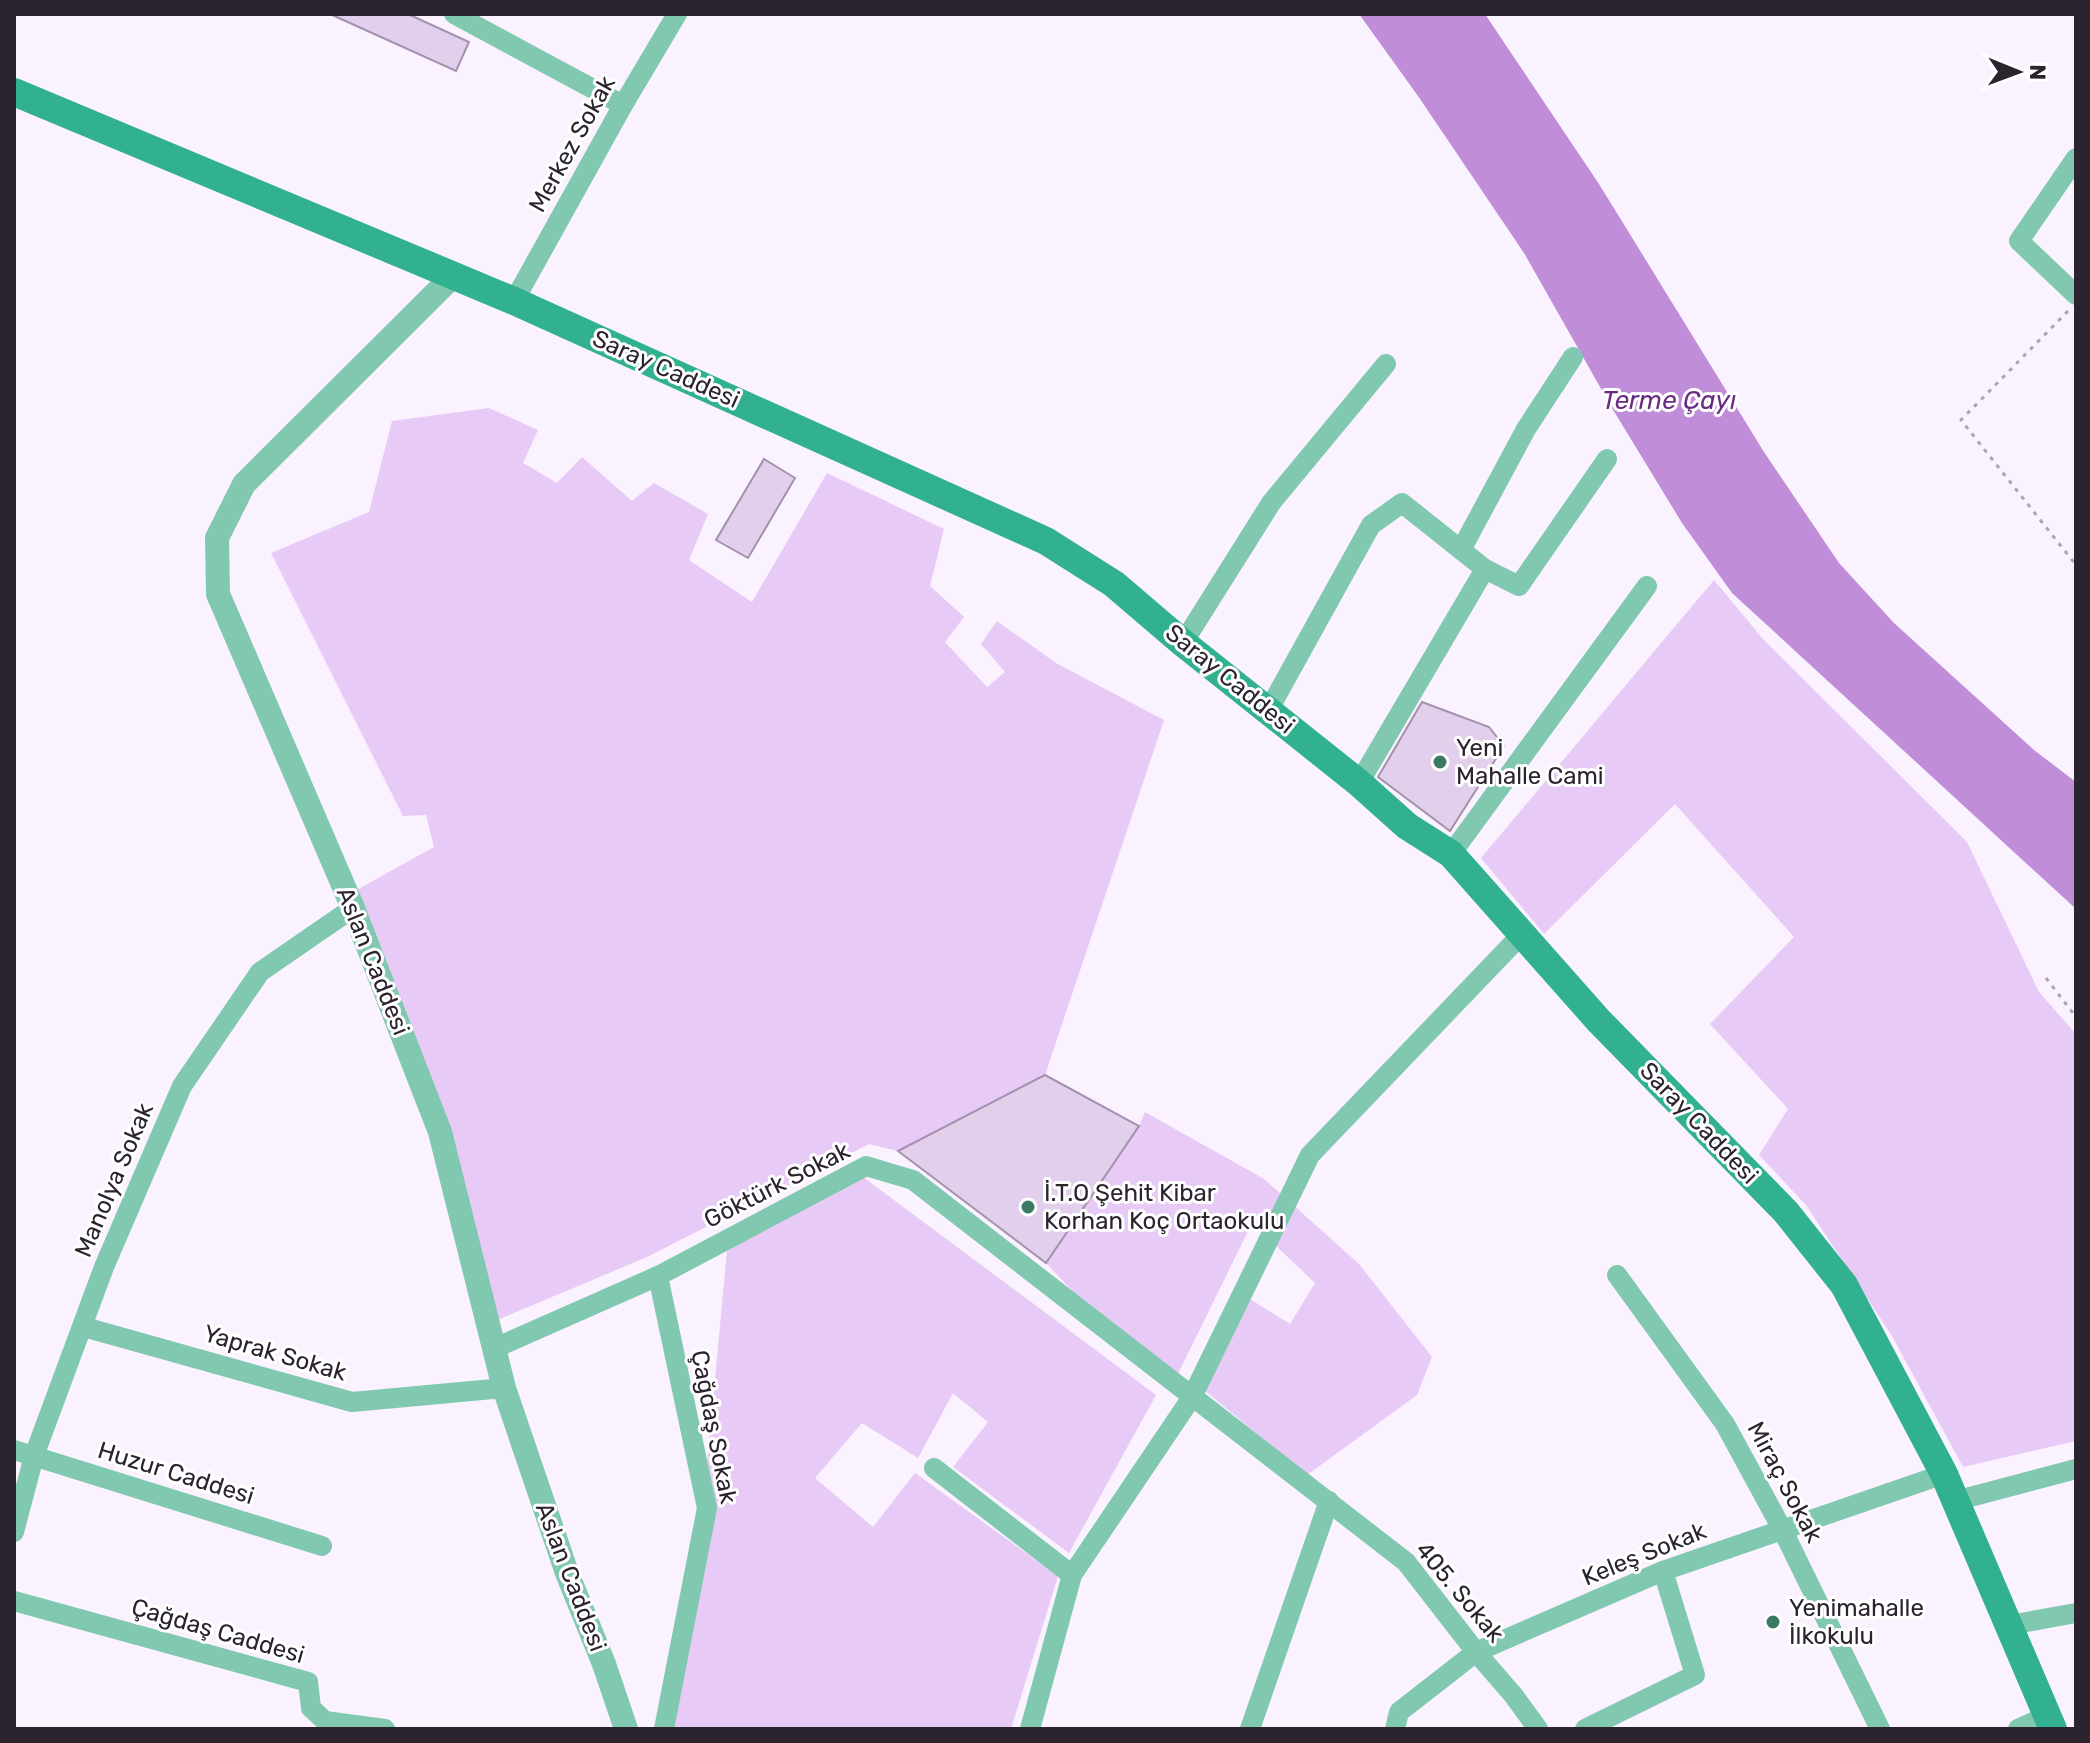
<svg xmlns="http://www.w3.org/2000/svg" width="2090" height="1743" font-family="Rubik,sans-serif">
  <rect width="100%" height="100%" fill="#faf2fe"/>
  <g fill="#e8caf7">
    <path d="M489,408l49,22 -15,33 34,20 25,-26 50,44 22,-18 54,31 -19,46 63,42 75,-129 117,56 -14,57 34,31 -19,25 42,45 18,-15 -24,-28 16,-23 59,42 108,57 -119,355 -147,76 -29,-7 -222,113 -159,67 -135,-432 81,-45 -8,-32 -23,1 -132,-263 98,-41 23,-91z"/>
    <path d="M1714,580l49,59 204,203 72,150 37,42v407l-113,26 -71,-131 -86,-131 -47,-50 29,-46 -78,-85 84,-87 -119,-133 -131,130 -63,-76z"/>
    <path d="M1145,1112l119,67 95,85 73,93 -15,38 -110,80 -109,-90 44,-91 48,30 25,-41 -63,-60 -74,151 -98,-75 -34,-36 93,-137z"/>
    <path d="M859,1174l297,221 -87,158 -116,-86 35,-45 -35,-29 -35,65 -56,-35 -47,55 58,49 42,-54 143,103 -47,153h-351l43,-223 24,-255z"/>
  </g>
  <path fill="#c08ed8" d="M1359,14h126l114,170 165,268 75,111 55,60 140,127 42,32v127l-344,-316 -50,-70 -70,-115 -88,-155 -106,-157z"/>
  <g fill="#e2cfec" stroke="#a391ad" stroke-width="2">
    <path d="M330,14h78l61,28 -13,29z"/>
    <path d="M764,459l31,19 -47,80 -32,-18z"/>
    <path d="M1422,702l67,25 15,19 -54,85 -72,-54z"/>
    <path d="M1045,1075l94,51 -93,137 -148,-112z"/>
  </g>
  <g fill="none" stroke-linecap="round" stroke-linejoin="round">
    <g stroke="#aca4af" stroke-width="3" stroke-dasharray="4 6" stroke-linecap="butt">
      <path d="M2068,311l-107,109 115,145"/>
      <path d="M2046,978l30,39"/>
    </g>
    <g stroke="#81c8b0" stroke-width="20">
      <path d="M454,14l169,91"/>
      <path d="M2076,158l-57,83 57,54"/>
      <path d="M514,301l109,-196 54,-91"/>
      <path d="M1461,550l65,-121 47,-72"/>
      <path d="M1183,643l88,-140 115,-139"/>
      <path d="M1268,711l103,-186 31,-22 83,66 34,17 88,-127"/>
      <path d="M1359,783l126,-214"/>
      <path d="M1451,854l196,-268"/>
      <path d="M1617,1275l108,149 57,105 98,200"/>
      <path d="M658,1276l49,232 -43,221"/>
      <path d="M84,1327l268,75 152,-14"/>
      <path d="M495,1348l163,-72 208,-110 47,14 493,382 70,90 38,44 24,33"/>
      <path d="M14,1450l308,96"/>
      <path d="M934,1468l138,107 -42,154"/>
      <path d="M1955,1501l121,-32"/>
      <path d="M14,1532l20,-76 70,-189 78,-181 78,-114 93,-64"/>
      <path d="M1072,1575l120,-178 118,-242 213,-222"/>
      <path d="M14,1601l294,81 3,26 14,13 60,8"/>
      <path d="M2010,1625l66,-12"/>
      <path d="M1250,1729l79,-228"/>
      <path d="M1395,1729l4,-17 77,-60 187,-81 281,-97"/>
      <path d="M1585,1729l110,-54 -32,-104"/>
      <path d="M2018,1729l29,-13"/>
    </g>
    <path stroke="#81c8b0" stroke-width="24" d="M453,276l-209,208 -27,54 1,56 135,314 87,224 64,256 63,185 37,91 22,65"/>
    <path stroke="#31b18f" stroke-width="28" d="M14,92l500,209 532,240 68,43 69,59 176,140 48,43 44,28 148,167 187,191 58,73 100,189 109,255"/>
  </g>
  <g fill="#3b7965" stroke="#fff" stroke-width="3">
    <circle cx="1440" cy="762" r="8"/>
    <circle cx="1028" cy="1207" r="8"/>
    <circle cx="1773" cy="1622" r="8"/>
  </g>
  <g text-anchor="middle" stroke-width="6" stroke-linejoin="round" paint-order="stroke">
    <g font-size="24" fill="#2b232e" stroke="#fff">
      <text transform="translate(572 144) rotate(-61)" y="8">Merkez Sokak</text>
      <text transform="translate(666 369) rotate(24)" y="8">Saray Caddesi</text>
      <text transform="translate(1230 679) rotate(39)" y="8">Saray Caddesi</text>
      <text transform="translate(373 961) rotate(68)" y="8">Aslan Caddesi</text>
      <text transform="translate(1699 1123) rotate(46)" y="8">Saray Caddesi</text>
      <text transform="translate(114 1180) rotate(-67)" y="8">Manolya Sokak</text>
      <text transform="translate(777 1185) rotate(-27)" y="8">Göktürk Sokak</text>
      <text transform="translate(275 1353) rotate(16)" y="8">Yaprak Sokak</text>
      <text transform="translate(714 1427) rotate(79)" y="8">Çağdaş Sokak</text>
      <text transform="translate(176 1473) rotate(17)" y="8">Huzur Caddesi</text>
      <text transform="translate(1785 1482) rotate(62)" y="8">Miraç Sokak</text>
      <text transform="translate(1644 1554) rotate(-22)" y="8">Keleş Sokak</text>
      <text transform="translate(571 1577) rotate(69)" y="8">Aslan Caddesi</text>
      <text transform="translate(1460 1592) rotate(50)" y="8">405. Sokak</text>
      <text transform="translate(218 1631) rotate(16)" y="8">Çağdaş Caddesi</text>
    </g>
    <g font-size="24" fill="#2b232e" stroke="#fff" text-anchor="start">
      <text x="1456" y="756">Yeni<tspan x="1456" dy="28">Mahalle Cami</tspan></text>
      <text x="1044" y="1201">İ.T.O Şehit Kibar<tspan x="1044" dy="28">Korhan Koç Ortaokulu</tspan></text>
      <text x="1789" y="1616">Yenimahalle<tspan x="1789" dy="28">İlkokulu</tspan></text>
    </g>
    <g font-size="26" font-style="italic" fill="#682b82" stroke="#fff">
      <text x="1669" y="409">Terme Çayı</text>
    </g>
  </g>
  <rect width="2090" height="1743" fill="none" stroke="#2b232e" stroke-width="32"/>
  <g transform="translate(2018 72) rotate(91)" stroke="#ffffff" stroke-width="6" paint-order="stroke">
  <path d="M0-6L14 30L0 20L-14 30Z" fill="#2b232e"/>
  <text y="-12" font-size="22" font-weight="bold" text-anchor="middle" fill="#2b232e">N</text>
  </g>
</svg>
